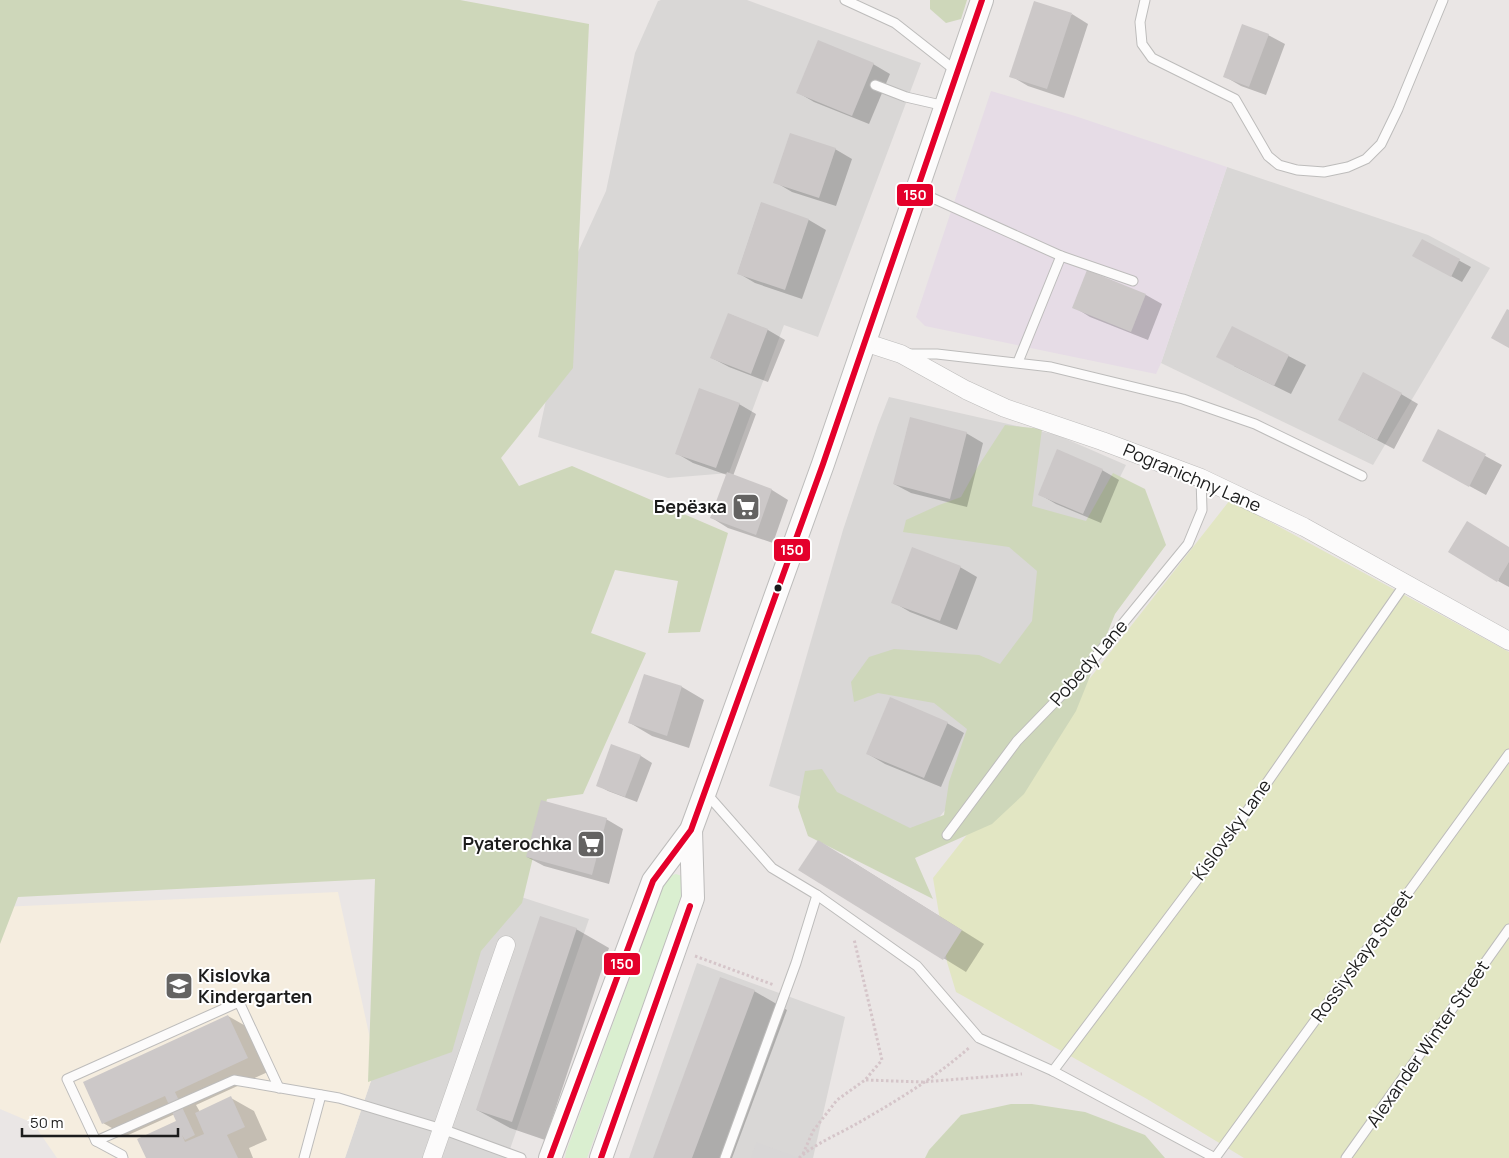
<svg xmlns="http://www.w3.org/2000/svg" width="1509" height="1158" font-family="Manrope,sans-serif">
  <rect width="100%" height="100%" fill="#eae6e5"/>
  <g fill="#d9d7d6">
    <path d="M661,0h86l174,63 -103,274 -34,-12 -55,148 -61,5 -130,-41 40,-185 28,-61 29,-138 23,-52z"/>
    <path d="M1227,167l201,68 62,33 -117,197 -212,-102z"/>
    <path d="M889,397l168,38 69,30 -161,321 -43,52 -153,-52 74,-256 35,-105z"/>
    <path d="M503,891l86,28 -82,239h-162l31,-92z"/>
    <path d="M697,963l148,54 -32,141h-184z"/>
  </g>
  <path fill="#e6dce6" d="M991,91l84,25 152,51 -66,196 -5,11 -231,-48 -9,-9z"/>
  <path fill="#f5eddf" d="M338,892l38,174 -31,92h-288l-24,-35 -33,-14v-202z"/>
  <path fill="#e2e6c3" d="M1230,500l279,152v506h-265l-97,-59 -191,-107 -9,-30 -14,-84z"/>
  <g fill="#ced7ba">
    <path d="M0,0h460l129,24 -16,344 -72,90 18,28 53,-20 156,67 -28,99 -32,1 10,-52 -63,-11 -24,63 55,20 -63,141 -36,5 -25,104 -41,48 -29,101 -84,30 7,-203 -357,18 -18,47z"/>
    <path d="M930,0h37l-6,19 -15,4 -16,-14z"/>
    <path d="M1005,425l37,4 -10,77 54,15 27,-48 32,16 21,56 -51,69 -39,97 -52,83 -32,30 -77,34 18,41 -125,-63 -10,-29 7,-36 17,-2 15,23 73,36 34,-13 5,-33 18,-53 -33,-26 -56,-10 -24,9 -3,-20 18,-25 25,-8 85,6 21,9 32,-43 5,-50 -28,-24 -106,-15 3,-12 33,-15 22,-8 16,-29z"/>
    <path d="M1011,1104h21l53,8 60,23 20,23h-240l4,-8 32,-35z"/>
  </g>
  <path fill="#daefd0" d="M676,874l6,2 4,13 -99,269h-22l1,-6 99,-271 4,-5z"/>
  <path fill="#d8d6d6" d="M756,1142l44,16h-49z"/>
  <g fill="#0003">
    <path d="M1072,14l16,10 -24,74 -36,-12 -17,-10z"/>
    <path d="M1268,35l17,9 -19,51 -25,-9 -17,-10z"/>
    <path d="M873,64l17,10 -21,50 -55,-22 -17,-10z"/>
    <path d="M835,149l17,10 -16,47 -44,-14 -17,-10z"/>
    <path d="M761,204l48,16 17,10 -24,69 -47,-16 -17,-10z"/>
    <path d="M1423,241l48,26 -9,15 -37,-20z"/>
    <path d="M1146,295l16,9 -14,36 -58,-23 -16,-10z"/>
    <path d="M729,314l39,16 17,10 -17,42 -39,-15 -17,-9z"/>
    <path d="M1232,327l74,38 -15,29 -57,-28z"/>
    <path d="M1401,394l17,10 -24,45 -38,-20z"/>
    <path d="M739,404l17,10 -23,62 39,14 16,10 -15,43 -45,-15 -16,-10 15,-43 -34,-12 -17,-10z"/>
    <path d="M1439,431l63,34 -16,30 -46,-25z"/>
    <path d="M966,433l17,10 -16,64 -56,-14 -17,-9z"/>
    <path d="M1102,470l17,10 -18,43 -45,-19 -17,-10z"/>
    <path d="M1509,548v39l-11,-6z"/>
    <path d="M960,567l17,10 -20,53 -47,-18 -17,-10z"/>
    <path d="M645,675l37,12 22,13 -15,48 -37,-12 -22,-13z"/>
    <path d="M947,723l17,10 -23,54 -56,-23 -17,-10z"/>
    <path d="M612,746l29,10 11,7 -15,39 -29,-11 -11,-6z"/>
    <path d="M606,819l17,10 -14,55 -65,-18 -17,-9z"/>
    <path d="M840,854l144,90 -18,28 -166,-102z"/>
    <path d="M576,929l33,19 -64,192 -35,-12 -33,-18z"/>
    <path d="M754,991l33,19 -55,148h-77z"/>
    <path d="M228,1016l23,13 19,42 -74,34 4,7 31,-14 23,13 13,29 -18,8 4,10h-106l31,-36 -3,-8 -49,22 -23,-13z"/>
  </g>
  <g fill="#ccc8c8">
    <path d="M1034,1l38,12 -25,76 -38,-12z"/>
    <path d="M1242,24l27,10 -20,53 -26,-10z"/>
    <path d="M818,40l56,23 -22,53 -56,-23z"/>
    <path d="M790,133l46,15 -17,50 -46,-15z"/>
    <path d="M761,202l48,17 -24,71 -48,-16z"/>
    <path d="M1422,239l38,20 -9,18 -39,-21z"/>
    <path d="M1087,270l59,24 -15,38 -59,-24z"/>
    <path d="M1507,309l2,1v38l-18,-10z"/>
    <path d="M728,313l40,16 -17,45 -41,-16z"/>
    <path d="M1232,326l57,29 -15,31 -58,-29z"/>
    <path d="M1363,372l39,21 -25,47 -39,-20z"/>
    <path d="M699,388l41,15 -24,65 -41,-14z"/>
    <path d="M910,417l57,15 -17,67 -57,-15z"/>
    <path d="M1438,429l48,25 -17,33 -47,-26z"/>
    <path d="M1057,449l46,20 -20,45 -45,-19z"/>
    <path d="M727,472l45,17 -16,46 -46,-17z"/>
    <path d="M1467,521l42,26v15l-12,20 -49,-30z"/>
    <path d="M912,547l49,19 -21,55 -49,-18z"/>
    <path d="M644,674l38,12 -15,50 -39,-13z"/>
    <path d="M890,697l58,25 -24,56 -58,-24z"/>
    <path d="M611,744l30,11 -16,42 -29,-11z"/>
    <path d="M541,800l66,18 -15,57 -66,-18z"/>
    <path d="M818,840l144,90 -19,30 -145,-90z"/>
    <path d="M540,916l37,12 -65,194 -36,-12z"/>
    <path d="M720,977l35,13 -63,168h-39z"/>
    <path d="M228,1015l20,43 -73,34 20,43 -10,5 -3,-5 3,7 19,-8 -9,-21 36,-17 14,31 -18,8 11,23h-92l-9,-19 39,-18 -11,-25 -63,28 -19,-42z"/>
  </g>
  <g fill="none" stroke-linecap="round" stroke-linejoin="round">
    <defs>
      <g id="service">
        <path d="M845,0l50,23 61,48"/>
        <path d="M1145,0l-5,22 2,22 10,14 83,41 33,57 11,9 18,5 27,2 24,-5 18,-8 15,-15 17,-35 45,-109"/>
        <path d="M875,85l31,12 39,9"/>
        <path d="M917,191l144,65 72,25"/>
        <path d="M908,354h29l114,13 132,32 72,25 107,52"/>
        <path d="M1018,362l43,-106"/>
        <path d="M706,793l66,75 45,27 100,71 62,72 74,33 162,87"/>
        <path d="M947,835l70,-94 62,-64 109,-133 14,-34 -1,-32"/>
        <path d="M1053,1071l179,-238 173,-249"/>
        <path d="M96,1141l138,-61 105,18 103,31 79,29"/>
        <path d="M123,1158l-1,-3 -26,-14 -29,-62 172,-77 40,86"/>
        <path d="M304,1158l17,-63"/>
        <path d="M725,1158l71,-195 21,-68"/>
        <path d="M1215,1158l294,-404"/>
        <path d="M1346,1158l163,-229"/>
      </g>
      <g id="minor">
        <path d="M864,342l37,12 65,36 39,18 97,33 99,37 103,49 205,114"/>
        <path d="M432,1158l74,-213"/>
      </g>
      <g id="tertiary">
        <path d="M550,1158l103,-277 38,-51 14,-38 118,-328 159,-464"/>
        <path d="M601,1158l92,-260 -2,-68"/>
      </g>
    </defs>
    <use href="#service" stroke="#bdbcbb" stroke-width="11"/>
    <use href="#minor" stroke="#bdbcbb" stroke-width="19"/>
    <use href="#tertiary" stroke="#bdbcbb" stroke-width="24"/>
    <g stroke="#d5c5c9" stroke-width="3" stroke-dasharray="2.5 2.5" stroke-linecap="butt">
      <path d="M695,956l79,29"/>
      <path d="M866,1080l56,2 100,-8"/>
      <path d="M803,1154l10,-23 24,-31 28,-20 17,-20 -28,-121"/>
      <path d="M799,1158c17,-15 40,-24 59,-35 40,-23 78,-46 112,-76"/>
    </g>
    <use href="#service" stroke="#fcfbfb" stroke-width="9"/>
    <use href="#minor" stroke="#fcfbfb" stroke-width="18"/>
    <use href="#tertiary" stroke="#fcfbfb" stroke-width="22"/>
    <defs>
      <g id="bus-1">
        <path d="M550,1158l103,-277 38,-51 132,-366 159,-464"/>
        <path d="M601,1158l89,-252"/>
      </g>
    </defs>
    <use href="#bus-1" stroke="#fff" stroke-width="10"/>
    <use href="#bus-1" stroke="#e4002b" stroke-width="6"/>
  </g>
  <defs>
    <symbol id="supermarket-square" viewBox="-11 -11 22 22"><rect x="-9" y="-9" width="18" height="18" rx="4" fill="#646362" stroke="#fff"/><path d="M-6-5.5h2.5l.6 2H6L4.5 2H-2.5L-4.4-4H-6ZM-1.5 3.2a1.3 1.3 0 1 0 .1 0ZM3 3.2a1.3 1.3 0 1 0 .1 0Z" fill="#fff"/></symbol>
    <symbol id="school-square" viewBox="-11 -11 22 22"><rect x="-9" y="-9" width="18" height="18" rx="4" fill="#646362" stroke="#fff"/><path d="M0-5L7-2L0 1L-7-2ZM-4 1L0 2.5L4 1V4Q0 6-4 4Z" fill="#fff"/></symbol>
  </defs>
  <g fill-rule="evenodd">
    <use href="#supermarket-square" x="730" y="491" width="32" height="32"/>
    <use href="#supermarket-square" x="575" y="828" width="32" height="32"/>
    <use href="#school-square" x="163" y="970" width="32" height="32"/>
  </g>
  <circle fill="#1c1c1c" stroke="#fff" stroke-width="2" cx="778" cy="588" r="4.5"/>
  <g text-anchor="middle" stroke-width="4" stroke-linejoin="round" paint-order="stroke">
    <g font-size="18" fill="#1c1c1c" stroke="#fff">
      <text transform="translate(1192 478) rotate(23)" y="6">Pogranichny Lane</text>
      <text transform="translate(1089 663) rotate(-49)" y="6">Pobedy Lane</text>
      <text transform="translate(1232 830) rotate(-54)" y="6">Kislovsky Lane</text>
      <text transform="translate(1362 956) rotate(-54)" y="6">Rossiyskaya Street</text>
      <text transform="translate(1428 1044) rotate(-55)" y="6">Alexander Winter Street</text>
    </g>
    <g font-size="18" font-weight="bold" fill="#1c1c1c" stroke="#fff" text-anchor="end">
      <text x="727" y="513">Берёзка</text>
      <text x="572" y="850">Pyaterochka</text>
      <text x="198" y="982" text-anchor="start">Kislovka<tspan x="198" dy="21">Kindergarten</tspan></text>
    </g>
  </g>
  <g stroke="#fff" stroke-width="2">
    <rect x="896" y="183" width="38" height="24" rx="5" fill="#e4002b"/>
    <rect x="773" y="538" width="38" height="24" rx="5" fill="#e4002b"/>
    <rect x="603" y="952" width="38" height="24" rx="5" fill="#e4002b"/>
  </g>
  <g font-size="14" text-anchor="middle" font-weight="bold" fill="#fff">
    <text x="915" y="200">150</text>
    <text x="792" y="555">150</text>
    <text x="622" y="969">150</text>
  </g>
  <path d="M22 1128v8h156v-8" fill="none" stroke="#1c1c1c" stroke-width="2.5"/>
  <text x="30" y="1128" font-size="15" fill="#1c1c1c" stroke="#ffffff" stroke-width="4" paint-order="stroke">50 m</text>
</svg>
